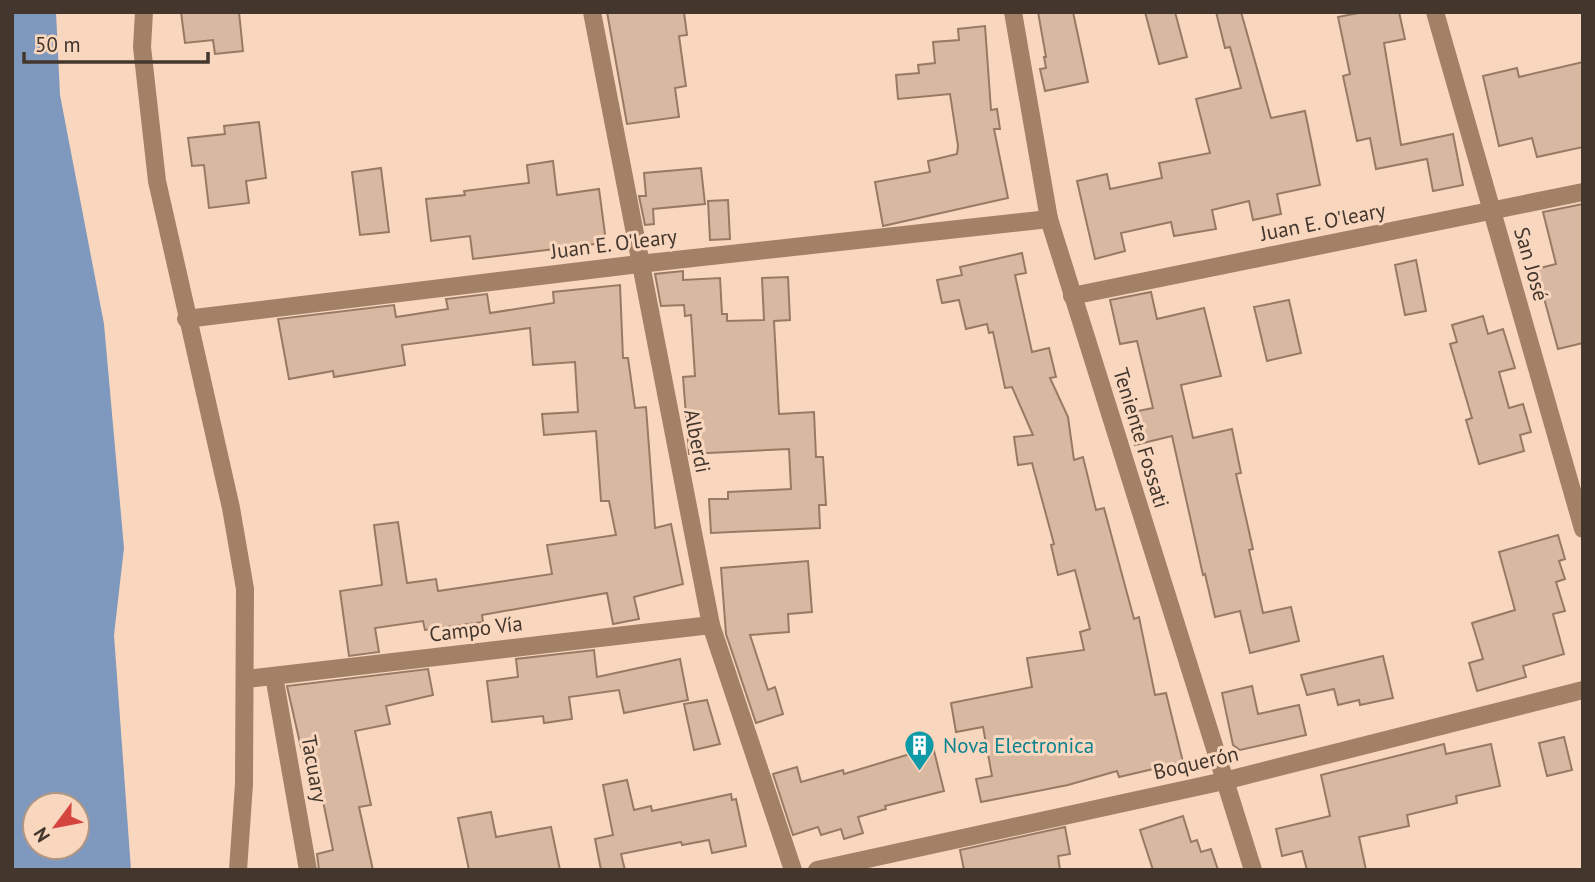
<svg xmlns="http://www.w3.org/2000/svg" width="1595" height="882" font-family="'PT Sans',sans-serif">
  <rect width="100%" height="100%" fill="#f9d7bf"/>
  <path fill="#7f98bd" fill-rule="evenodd" d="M12,12h44l4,83 44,229 20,224 -10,87 17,235h-119zM35,805h42v42h-42z"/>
  <g fill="#d9b8a1" stroke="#987a64" stroke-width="2">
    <path d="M181,12h58l4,39 -28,3 -2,-14 -28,3z"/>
    <path d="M607,12h77l3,23 -8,1 7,50 -11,2 4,29 -52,7z"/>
    <path d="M1038,12h35l15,70 -43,9 -5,-22 6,-1 -2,-11h2z"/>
    <path d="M1145,12h30l12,45 -28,7z"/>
    <path d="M1216,12h25l30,106 34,-7 15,74 -43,9 4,20 -28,6 -4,-19 -37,9 4,19 -42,7 -3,-14 -50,11 4,18 -30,8 -18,-78 30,-7 3,15 52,-11 -3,-15 51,-10 -14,-54 45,-11 -11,-41 -5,1z"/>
    <path d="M1363,12h36l6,27 -21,4 17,102 52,-11 10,51 -30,6 -6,-32 -51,10 -6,-31 -13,3 -14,-65 7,-2 -12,-57z"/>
    <path d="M985,26l6,84 6,-1 3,20h-6l14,69 -125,28 -8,-44 55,-10 -2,-11 29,-7 1,-8 -8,-52 -52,5 -2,-24 23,-2 -1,-8 17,-2 -2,-21 26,-2 -1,-11z"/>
    <path d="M1583,62v85l-46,10 -5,-19 -33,8 -16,-70 34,-8 2,9z"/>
    <path d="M259,122l7,56 -20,3 3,22 -40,5 -5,-43 -12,1 -4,-28 37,-4 -1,-8z"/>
    <path d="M553,161l4,34 42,-6 6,45 -10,10 -122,15 -3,-23 -39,5 -5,-42 39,-4 -1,-4 65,-8 -2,-18z"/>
    <path d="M381,168l8,64 -29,3 -8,-63z"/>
    <path d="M701,168l4,36 -52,5 1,15 -9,1 -6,-29h7l-2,-23z"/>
    <path d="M728,200l2,39 -20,1 -2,-39z"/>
    <path d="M1583,204v139l-25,6 -22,-80 20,-5 -13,-52z"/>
    <path d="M1022,253l4,20 -11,2 17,77 17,-4 7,29 -6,1 18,39 6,43 9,-3 13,53 8,-2 30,111 5,-2 16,78 11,-2 17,69 -64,15 -2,-6 -49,14 -87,17 -5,-23 16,-3 -9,-49 -27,5 -5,-29 81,-16 -5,-29 57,-8 -4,-18 10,-3 -15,-59 -17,5 -7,-30 3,-1 -22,-81 -14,2 -4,-28 19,-2 -21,-48 -7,1 -12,-56 -4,1 -2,-9 -21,5 -7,-29 -17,3 -5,-23 25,-5 -2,-8z"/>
    <path d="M1416,260l10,51 -21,4 -10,-50z"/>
    <path d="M683,271v9l37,-2 2,36h5v7l37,-1 -2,-42 26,-1 2,43 -16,1 5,93 35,-2 2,45h7l3,48h-7l1,23 -109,5 -2,-34h19v-7l63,-3 -2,-40 -100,5 -6,-77 12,-1 -4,-61 -6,1 -1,-11 -23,1 -6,-32z"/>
    <path d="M620,285l3,73h5l7,50 11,-1 9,121 16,-4 12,60 -49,13 5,22 -26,5 -6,-31 -125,22 1,7 -58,8 -2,-9 -48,7 4,24 -30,4 -9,-65 42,-6 -8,-60 24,-3 9,61 29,-4 2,12 114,-17 -5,-29 69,-10 -7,-34h-8l-5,-70 -52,4 -2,-21 36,-2 -3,-50 -42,3 -3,-37 -128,17 3,20 -71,12 -1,-6 -44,8 -11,-60 116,-14 2,12 52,-8 -2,-10 41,-5 3,19 64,-10 -1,-11z"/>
    <path d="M1151,292l6,27 47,-11 17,68 -40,9 12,53 39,-9 9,44 -5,1 17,75 -4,1 14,63 28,-6 8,34 -49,12 -10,-42 -25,6 -10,-43 -2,1 -31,-139 -37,9 -7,-32 25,-5 -16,-67 -17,3 -10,-44z"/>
    <path d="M1289,300l12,53 -34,8 -13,-54z"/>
    <path d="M1483,316l5,18 15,-5 12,39 -16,4 10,36 14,-4 8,28 -11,3 4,16 -45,13 -13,-44 6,-2 -22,-74 7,-2 -5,-17z"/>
    <path d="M1558,535l7,24 -6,2 6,18 -9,3 9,29 -12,3 11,40 -41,12 3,11 -49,14 -8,-28 14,-4 -11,-36 43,-13 -16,-58z"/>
    <path d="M808,561l4,51 -24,2 1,18 -39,3 18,55 7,-3 8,27 -27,9 -30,-89 -5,-66z"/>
    <path d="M594,650l3,27 83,-18 8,41 -64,13 -5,-23 -50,7 3,22 -28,4 -1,-7 -51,6 -5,-41 31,-4 -2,-18z"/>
    <path d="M1383,656l10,42 -33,7 -1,-5 -21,5 -4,-16 -27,6 -6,-20z"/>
    <path d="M428,669l5,26 -47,11 4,18 -35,7 16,74 -12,2 14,63h-54l-2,-16 16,-4 -16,-78 -10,2 -20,-88z"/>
    <path d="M1252,686l6,28 41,-9 7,30 -66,15 -7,-5 -11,-52z"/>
    <path d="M707,700l13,44 -26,6 -10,-46z"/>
    <path d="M1564,737l8,33 -25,6 -8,-33z"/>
    <path d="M1444,744l2,10 45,-10 9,42 -44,10 1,7 -50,12 2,11 -50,11 7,33h-59l-5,-19 -20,5 -6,-27 54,-13 -9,-41z"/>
    <path d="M933,747l11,44 -59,15 1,3 -28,8 5,16 -19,6 -3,-10 -20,6 -3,-8 -25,8 -20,-61 24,-7 4,15 42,-12 1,4z"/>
    <path d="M627,780l7,30 17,-4 1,5 79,-17 1,6 4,-1 10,47 -34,7 -3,-13 -27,5 -1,-3 -60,12 4,16h-24l-6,-31 18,-4 -10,-50z"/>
    <path d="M491,812l5,25 55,-10 9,43h-91l-11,-52z"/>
    <path d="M1183,816l8,26 6,-2 4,12 10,-3 7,21h-65l-13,-40z"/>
    <path d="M1065,827l5,27 -12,2 2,14h-96l-4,-20z"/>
  </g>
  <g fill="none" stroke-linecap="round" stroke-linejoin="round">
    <g stroke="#a28167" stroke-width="18">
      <path d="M144,12l-2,35 15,134 74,327 14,81 -1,195 -6,86"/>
      <path d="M592,12l119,613 82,245"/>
      <path d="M1013,12l36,207 204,651"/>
      <path d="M1435,12l148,517"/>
      <path d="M1072,296l511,-104"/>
      <path d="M186,319l453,-55 410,-45"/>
      <path d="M274,676l34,194"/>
      <path d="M246,679l465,-54"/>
      <path d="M817,870l407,-89 359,-91"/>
    </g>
  </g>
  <defs>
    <symbol id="building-pin" viewBox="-11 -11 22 30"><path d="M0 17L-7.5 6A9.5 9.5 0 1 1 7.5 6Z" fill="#0f9aa8" stroke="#f9d7bf"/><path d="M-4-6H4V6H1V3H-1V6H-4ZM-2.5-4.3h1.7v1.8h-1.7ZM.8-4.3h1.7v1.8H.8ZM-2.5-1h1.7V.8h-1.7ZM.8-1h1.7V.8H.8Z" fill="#fff"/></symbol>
  </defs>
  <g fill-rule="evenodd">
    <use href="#building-pin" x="902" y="728" width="35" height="47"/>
  </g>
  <g text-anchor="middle" stroke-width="6" stroke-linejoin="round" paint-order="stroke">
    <g font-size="21" fill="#43362d" stroke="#f9d7bf">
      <text transform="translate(1323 222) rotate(-11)" y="7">Juan E. O'leary</text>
      <text transform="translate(614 244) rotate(-7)" y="7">Juan E. O'leary</text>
      <text transform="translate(1531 264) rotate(74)" y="7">San José</text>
      <text transform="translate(1141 438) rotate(73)" y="7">Teniente Fossati</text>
      <text transform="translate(697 441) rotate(79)" y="7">Alberdi</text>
      <text transform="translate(476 629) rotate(-7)" y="7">Campo Vía</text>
      <text transform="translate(1196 763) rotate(-13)" y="7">Boquerón</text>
      <text transform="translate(314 769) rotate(80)" y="7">Tacuary</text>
    </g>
    <g font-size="21" fill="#0d838f" stroke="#f9d7bf" text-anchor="start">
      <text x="943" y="753">Nova Electronica</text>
    </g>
  </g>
  <rect width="1595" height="882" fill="none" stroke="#43362d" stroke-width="28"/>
  <g transform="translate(56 826) rotate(238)"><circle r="33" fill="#f9d7bf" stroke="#b09785" stroke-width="2"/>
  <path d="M0-5L12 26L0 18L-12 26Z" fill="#d4453f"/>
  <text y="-10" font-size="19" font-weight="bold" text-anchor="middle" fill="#43362d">N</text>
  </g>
  <path d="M24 52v10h184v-10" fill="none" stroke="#43362d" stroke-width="3.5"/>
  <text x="35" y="52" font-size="21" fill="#43362d" stroke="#f9d7bf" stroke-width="5" paint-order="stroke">50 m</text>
</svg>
